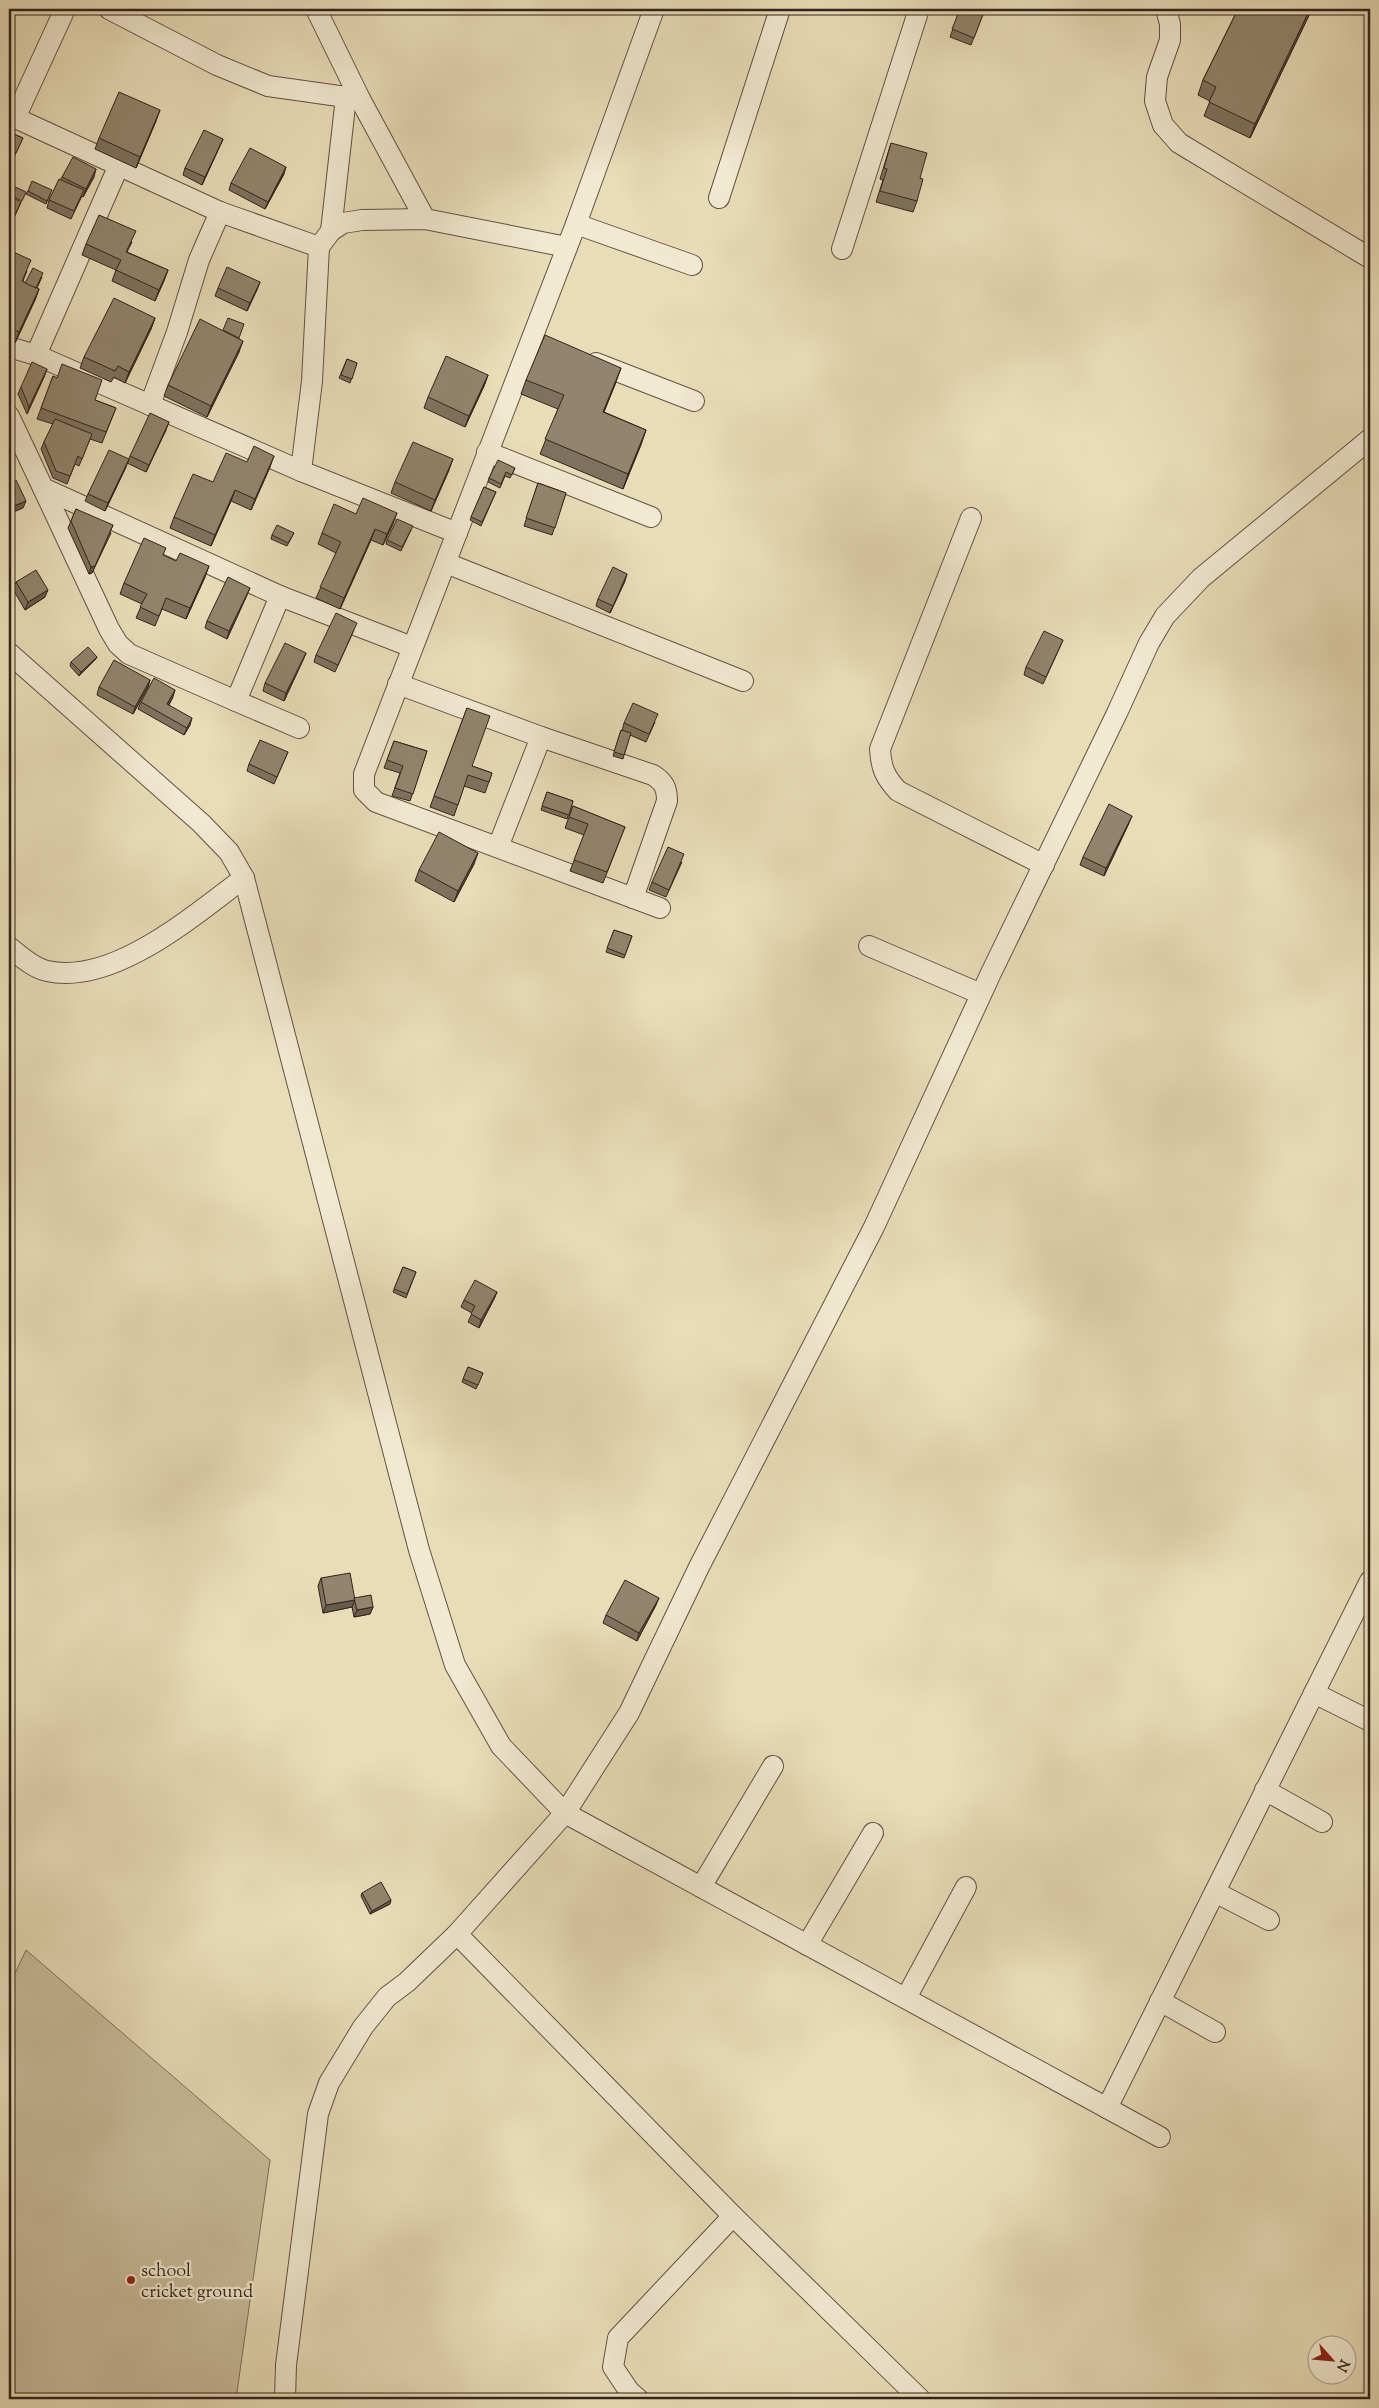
<svg xmlns="http://www.w3.org/2000/svg" width="1379" height="2408" font-family="'Sorts Mill Goudy',serif">
  <rect width="100%" height="100%" fill="#e9ddb8"/>
  <filter id="stains"><feTurbulence type="fractalNoise" baseFrequency=".004" numOctaves="4"/><feColorMatrix values="0 0 0 0 .2 0 0 0 0 .09 0 0 0 0 .02 0 0 0 .5 -.17"/></filter>
  <radialGradient id="worn" r=".72"><stop offset=".6" stop-color="#630" stop-opacity="0"/><stop offset="1" stop-color="#630" stop-opacity=".3"/></radialGradient>
  <path fill="#cabd9d" stroke="#7e705c" d="M26,1950l244,210 -34,239h-227v-413z"/>
  <g fill="none" stroke-linecap="round" stroke-linejoin="round">
    <defs>
      <g id="street">
        <path d="M109,9l108,56 51,21 92,13"/>
        <path d="M316,9l44,90 65,120"/>
        <path d="M654,9l-78,215 -212,550v16l12,12 284,106"/>
        <path d="M1166,9l4,15v16l-13,37 -2,24 8,24 16,18 191,115"/>
        <path d="M9,115l211,97 99,35 -7,134 -11,90"/>
        <path d="M15,118l50,-109"/>
        <path d="M719,198l61,-189"/>
        <path d="M576,224l116,41"/>
        <path d="M331,231l15,-134"/>
        <path d="M319,247l12,-16 12,-8 19,-3 63,-1 142,28"/>
        <path d="M842,249l77,-240"/>
        <path d="M9,347l27,8 265,116 156,62"/>
        <path d="M36,355l83,-190"/>
        <path d="M596,363l98,38"/>
        <path d="M150,405l27,-73 22,-72 21,-48"/>
        <path d="M9,416l34,72 237,108 132,51"/>
        <path d="M487,452l164,65"/>
        <path d="M43,488l66,141 9,15 11,10 107,47 44,-105"/>
        <path d="M971,518l-91,231c1,19 5,28 18,42l146,74"/>
        <path d="M446,563l297,118"/>
        <path d="M9,653l192,170 28,29 15,26 175,672 36,115 46,81 64,67 542,295 263,-527"/>
        <path d="M398,684l143,53 -43,110"/>
        <path d="M236,701l63,27"/>
        <path d="M541,737l112,38c11,7 14,13 14,26l-34,97"/>
        <path d="M869,946l112,48"/>
        <path d="M9,947c10,8 24,21 38,24 66,15 147,-56 197,-93"/>
        <path d="M1314,1693l56,28"/>
        <path d="M1265,1790l57,32"/>
        <path d="M701,1887l72,-121"/>
        <path d="M1215,1892l54,28"/>
        <path d="M457,1934l276,282 187,183"/>
        <path d="M807,1945l66,-112"/>
        <path d="M906,1998l60,-111"/>
        <path d="M1160,2001l55,31"/>
        <path d="M1107,2108l53,29"/>
        <path d="M285,2399l1,-34 32,-251 11,-31 34,-56 24,-30 20,-15 50,-48 108,-121 64,-100 70,-146 175,-340 117,-254 126,-260 32,-70 16,-27 36,-38 169,-139"/>
        <path d="M638,2399l-9,-8 -16,-24 5,-29 115,-122"/>
      </g>
    </defs>
    <use href="#street" stroke="#605243" stroke-width="22"/>
    <use href="#street" stroke="#f1e9d1" stroke-width="20"/>
  </g>
  <g fill="#7e725e" stroke="#33231c">
    <path d="M960,9h25l-14,36 -21,-8z"/>
    <path d="M1238,9h74l-62,129 -46,-22 6,-15 -12,-6 5,-15z"/>
    <path d="M156,121l-20,47 -41,-19 4,-11z"/>
    <path d="M9,132l14,6 -9,19 -5,-2z"/>
    <path d="M223,139l-21,46 -19,-10 2,-7z"/>
    <path d="M891,143l29,35 -3,23 -4,11 -37,-10 7,-22 -3,-1z"/>
    <path d="M284,174l-19,35 -36,-19 2,-7z"/>
    <path d="M62,177h32l-11,20 -1,-1 -11,23 -24,-11 2,-8z"/>
    <path d="M28,191l22,3 -4,10 -20,-10z"/>
    <path d="M132,242l-5,10 41,18 -13,31 -43,-20 4,-11 -34,-15 4,-11z"/>
    <path d="M9,250l18,21 -4,10 2,2 17,-6 -5,11 2,1 -4,11 -20,43 -6,-2z"/>
    <path d="M260,282l-13,29 -32,-15 3,-8z"/>
    <path d="M155,318l-4,11 -26,54 -11,-6 -3,5 -31,-14 4,-11z"/>
    <path d="M239,338v14l-32,65 -43,-21 4,-11z"/>
    <path d="M347,359l10,4 -7,20 -11,-5z"/>
    <path d="M47,369l-3,8 -17,37 -9,-20 3,-7z"/>
    <path d="M488,375l-4,11 -19,41 -41,-19 4,-11z"/>
    <path d="M53,376l42,24 21,8 -14,35 -12,-4 -11,27 -4,-2 -8,20 -14,-6 -12,-29 3,-7 9,-18 -16,-5z"/>
    <path d="M526,380l90,2 -12,30 42,18 -23,59 -83,-35 18,-45 -37,-15z"/>
    <path d="M166,430l-20,42 -19,-9 3,-7z"/>
    <path d="M247,462l23,5 -19,43 -20,-9 -20,45 -41,-18 4,-11 39,-35z"/>
    <path d="M126,467l-21,44 -20,-10 3,-7z"/>
    <path d="M515,468l-5,10 -5,-2 -5,12 -12,-6 1,-4z"/>
    <path d="M449,470l-18,41 -40,-18 4,-11z"/>
    <path d="M538,483l28,10 -14,42 -28,-9z"/>
    <path d="M484,487l12,5 -15,34 -11,-6z"/>
    <path d="M76,509l35,24 -19,40 -3,1 -21,-46z"/>
    <path d="M356,514l37,10 -10,21 -12,-5 -31,69 -24,-11 20,-45 -18,-9 4,-11z"/>
    <path d="M411,530l-10,21 -15,-7 1,-4z"/>
    <path d="M294,533l-7,13 -16,-7 1,-4z"/>
    <path d="M163,556l42,21 -19,42 -24,-10 -7,17 -19,-8 6,-14 -22,-10 4,-11z"/>
    <path d="M625,581l-15,32 -14,-7 2,-7z"/>
    <path d="M16,582l29,15 -20,13 -12,-21z"/>
    <path d="M247,595l-20,44 -22,-11 2,-7z"/>
    <path d="M354,630l-19,42 -21,-10 2,-7z"/>
    <path d="M1063,640l-3,7 -17,37 -19,-9 2,-8z"/>
    <path d="M306,653l-3,7 -19,41 -21,-10 2,-8z"/>
    <path d="M97,657l-2,3 -16,16 -9,-10 1,-4z"/>
    <path d="M150,680l-2,7 -15,27 -36,-19 2,-8z"/>
    <path d="M173,697l-4,8 21,20 -6,10 -46,-26 3,-7z"/>
    <path d="M467,708l5,58 20,7 -7,20 -21,-7 -10,30 -24,-9z"/>
    <path d="M655,722l-9,20 -16,-7 -7,24 -10,-3 8,-26 1,1 2,-8z"/>
    <path d="M394,741l33,10 -17,50 -18,-5 8,-23 -16,-5z"/>
    <path d="M288,752l-14,32 -27,-13 2,-7z"/>
    <path d="M547,792l26,9 -6,18 -26,-9z"/>
    <path d="M573,806l52,21 -22,56 -33,-12 14,-36 -19,-7z"/>
    <path d="M1129,823l-25,53 -24,-11 3,-8z"/>
    <path d="M682,862l-16,35 -17,-7 3,-8z"/>
    <path d="M474,864l-20,38 -39,-21 4,-11z"/>
    <path d="M614,930l18,6 -8,22 -18,-6z"/>
    <path d="M403,1267l13,5 -10,26 -13,-6z"/>
    <path d="M497,1292l-3,7 -15,29 -11,-6 4,-9 -11,-6 3,-7z"/>
    <path d="M468,1367l15,6 -7,16 -14,-7z"/>
    <path d="M321,1578l33,20 19,9 -3,7 -16,3 -2,-10 -29,6 -5,-27z"/>
    <path d="M656,1605l-19,36 -34,-18 3,-8z"/>
    <path d="M362,1893l28,11 -20,10 -9,-18z"/>
  </g>
  <g fill="#665c4c" stroke="#33231c">
    <path d="M1310,9h2l-62,129 5,-14z"/>
    <path d="M160,110l-4,11 -20,47 4,-11z"/>
    <path d="M223,139l-3,7 -18,39 3,-8z"/>
    <path d="M286,167l-2,7 -19,35 3,-7z"/>
    <path d="M96,169l-2,8 -11,20 3,-8z"/>
    <path d="M21,202l-3,7 -9,20v-2z"/>
    <path d="M168,270l-4,11 -9,20 4,-11z"/>
    <path d="M260,282l-3,8 -10,21 3,-8z"/>
    <path d="M39,289l-4,11 -20,43 4,-11z"/>
    <path d="M155,318l-4,11 -26,54 4,-11z"/>
    <path d="M243,341l-4,11 -32,65 4,-11z"/>
    <path d="M621,368l-5,14 -18,44 5,-14z"/>
    <path d="M47,369l-3,8 -17,37 2,-7z"/>
    <path d="M488,375l-4,11 -19,41 4,-11z"/>
    <path d="M169,422l-3,8 -20,42 3,-7z"/>
    <path d="M646,430l-5,15 -18,44 5,-15z"/>
    <path d="M274,456l-4,11 -19,43 4,-11z"/>
    <path d="M129,459l-3,8 -21,44 3,-8z"/>
    <path d="M453,459l-4,11 -18,41 4,-11z"/>
    <path d="M235,490l-4,11 -20,45 4,-11z"/>
    <path d="M26,501l-3,7 -14,6v-6z"/>
    <path d="M397,513l-4,11 -10,21 4,-11z"/>
    <path d="M113,525l-21,48 -3,1 2,-7z"/>
    <path d="M375,529l-4,11 -31,69 4,-11z"/>
    <path d="M209,566l-4,11 -19,42 4,-11z"/>
    <path d="M627,574l-2,7 -15,32 3,-7z"/>
    <path d="M250,588l-3,7 -20,44 2,-8z"/>
    <path d="M48,590l-3,7 -20,13 3,-8z"/>
    <path d="M306,653l-3,7 -19,41 2,-8z"/>
    <path d="M97,657l-2,3 -16,16 2,-4z"/>
    <path d="M150,680l-2,7 -15,27 2,-7z"/>
    <path d="M175,690l-2,7 -8,14 2,-7z"/>
    <path d="M192,718l-2,7 -6,10 3,-7z"/>
    <path d="M1132,816l-3,7 -25,53 2,-8z"/>
    <path d="M478,853l-4,11 -20,38 4,-11z"/>
    <path d="M497,1292l-3,7 -15,29 2,-8z"/>
    <path d="M659,1598l-3,7 -19,36 2,-8z"/>
    <path d="M355,1600l-3,7 -29,6 3,-8z"/>
    <path d="M373,1607l-3,7 -16,3 3,-7z"/>
    <path d="M391,1900l-1,4 -20,10 2,-3z"/>
  </g>
  <g fill="#92846d" stroke="#33231c">
    <path d="M960,9h25l-11,29 -22,-9z"/>
    <path d="M1238,9h72l-55,115 -46,-22 7,-15 -13,-7z"/>
    <path d="M119,92l41,18 -20,47 -41,-19z"/>
    <path d="M204,130l19,9 -18,38 -20,-9z"/>
    <path d="M9,132l14,6 -7,15 -7,-3z"/>
    <path d="M891,143l36,10 -7,25 3,1 -6,22 -37,-10 7,-22 -3,-1z"/>
    <path d="M250,148l36,19 -18,35 -37,-19z"/>
    <path d="M73,157l23,12 -10,20 -24,-12z"/>
    <path d="M59,179l25,11 -10,21 -25,-11z"/>
    <path d="M32,181l20,9 -5,11 -19,-10z"/>
    <path d="M9,184l17,8 -4,9 -13,-6z"/>
    <path d="M9,196l12,6 -12,25z"/>
    <path d="M99,215l37,16 -10,21 42,18 -9,20 -43,-20 5,-10 -35,-16z"/>
    <path d="M9,250l22,10 -9,21 17,8 -20,43 -10,-4z"/>
    <path d="M227,267l33,15 -10,21 -32,-15z"/>
    <path d="M33,268l10,5 -7,15 -11,-5z"/>
    <path d="M114,298l41,20 -26,54 -11,-6 -3,5 -31,-14z"/>
    <path d="M228,318l16,6 -5,14 -16,-8z"/>
    <path d="M200,319l43,22 -32,65 -43,-21z"/>
    <path d="M545,335l76,33 -18,44 43,18 -18,44 -83,-35 19,-44 -38,-15z"/>
    <path d="M446,356l42,19 -19,41 -41,-19z"/>
    <path d="M347,359l10,4 -5,16 -11,-4z"/>
    <path d="M32,362l15,7 -18,38 -8,-20z"/>
    <path d="M62,364l40,16 -7,20 21,8 -10,24 -65,-24 12,-32 4,2z"/>
    <path d="M150,413l19,9 -20,43 -19,-9z"/>
    <path d="M55,419l37,15 -10,25 -4,-3 -8,20 -14,-5 -12,-29z"/>
    <path d="M413,442l40,17 -18,41 -40,-18z"/>
    <path d="M254,446l20,10 -19,43 -20,-9 -20,45 -41,-18 19,-43 20,8 13,-29 21,9z"/>
    <path d="M109,450l20,9 -21,44 -20,-9z"/>
    <path d="M498,460l17,8 -3,7 -6,-3 -5,12 -12,-6z"/>
    <path d="M16,480l10,21 -17,7v-25z"/>
    <path d="M538,483l28,10 -11,35 -29,-10z"/>
    <path d="M484,487l12,5 -14,30 -11,-5z"/>
    <path d="M363,498l34,15 -10,21 -12,-5 -31,69 -24,-11 21,-45 -19,-9 12,-29 22,10z"/>
    <path d="M76,509l37,16 -18,41 -4,1 -20,-46z"/>
    <path d="M397,519l16,7 -11,21 -15,-7z"/>
    <path d="M277,525l17,8 -6,10 -16,-8z"/>
    <path d="M144,538l22,10 -3,7 13,6 4,-8 29,13 -19,42 -24,-10 -7,18 -19,-9 7,-13 -23,-11z"/>
    <path d="M613,567l14,7 -14,32 -15,-7z"/>
    <path d="M36,570l12,20 -20,12 -12,-20z"/>
    <path d="M228,577l22,11 -21,43 -22,-10z"/>
    <path d="M336,613l21,10 -19,42 -22,-10z"/>
    <path d="M1044,631l19,9 -17,37 -20,-10z"/>
    <path d="M285,643l21,10 -20,40 -21,-10z"/>
    <path d="M88,647l9,10 -16,15 -10,-10z"/>
    <path d="M114,660l36,20 -15,27 -36,-20z"/>
    <path d="M154,678l21,12 -8,14 25,14 -5,10 -46,-26z"/>
    <path d="M633,703l25,11 -9,20 -25,-11z"/>
    <path d="M467,708l23,8 -18,50 20,7 -3,9 -21,-7 -10,30 -24,-9z"/>
    <path d="M621,730l10,3 -7,22 -10,-3z"/>
    <path d="M260,740l28,12 -11,25 -28,-13z"/>
    <path d="M394,741l33,10 -14,43 -18,-6 8,-22 -16,-6z"/>
    <path d="M547,792l26,9 -4,14 -27,-9z"/>
    <path d="M1109,804l23,12 -26,52 -23,-11z"/>
    <path d="M573,806l52,21 -18,45 -33,-12 14,-36 -19,-7z"/>
    <path d="M439,832l39,21 -20,38 -39,-21z"/>
    <path d="M668,847l16,7 -15,36 -17,-8z"/>
    <path d="M614,930l18,6 -7,19 -18,-7z"/>
    <path d="M403,1267l13,5 -9,22 -13,-5z"/>
    <path d="M475,1280l22,12 -16,28 -10,-6 4,-8 -11,-6z"/>
    <path d="M468,1367l15,6 -5,12 -15,-6z"/>
    <path d="M350,1573l5,27 -29,5 -5,-27z"/>
    <path d="M625,1580l34,18 -20,35 -33,-18z"/>
    <path d="M371,1595l2,12 -16,3 -3,-12z"/>
    <path d="M381,1882l10,18 -19,11 -10,-18z"/>
  </g>
  <circle fill="#8f2418" stroke="#f1e9d1" stroke-width="2" cx="131" cy="2280" r="5"/>
  <g text-anchor="middle" stroke-width="4.5" stroke-linejoin="round" paint-order="stroke">
    <g font-size="18" fill="#33231c" stroke="#f1e9d1" text-anchor="start">
      <text x="141" y="2276">school<tspan x="141" dy="21">cricket ground</tspan></text>
    </g>
  </g>
  <rect width="1379" height="2408" fill="none" stroke="#e9ddb8" stroke-width="30"/>
  <rect x="10" y="10" width="1359" height="2388" fill="none" stroke="#33231c" stroke-width="2.5"/>
  <rect x="15" y="15" width="1349" height="2378" fill="none" stroke="#33231c"/>
  <g transform="translate(1332 2360) rotate(117)"><circle r="24" fill="#f1e9d1" stroke="#a59a89"/>
  <path d="M0-4L9 19L0 12L-9 19Z" fill="#8f2418"/>
  <text y="-8" font-size="14" font-weight="bold" text-anchor="middle" fill="#33231c">N</text>
  </g>
  <rect width="100%" height="100%" filter="url(#stains)"/>
  <rect width="100%" height="100%" fill="url(#worn)"/>
</svg>
